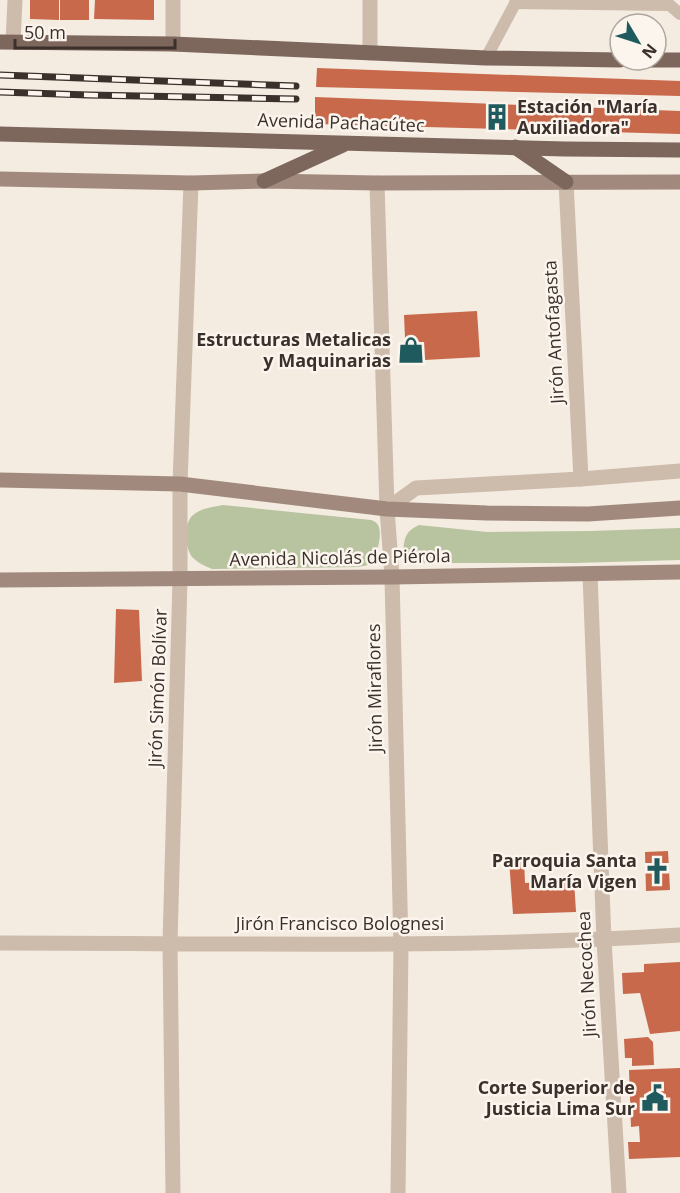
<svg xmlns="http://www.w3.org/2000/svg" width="680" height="1193" font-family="'Open Sans',sans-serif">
  <rect width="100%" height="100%" fill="#f4ebe1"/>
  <g fill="#b8c4a0">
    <path d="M223,505l148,15c3,1 5,2 7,5 5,8 -1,31 -7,37 -3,4 -8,4 -13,5l-146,2c-7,-3 -14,-6 -20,-12 -7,-10 -9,-31 0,-41 8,-8 21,-9 31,-11z"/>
    <path d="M419,525l68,7 103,-1 90,-3v32l-106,3h-150l-17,-5 -4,-7c2,-14 2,-19 16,-26z"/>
  </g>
  <g fill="#c8694b">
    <path d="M30,0h29v20l-29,-1z"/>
    <rect x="60" y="0" width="29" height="20"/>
    <path d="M95,0h59v20l-60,-1z"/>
    <path d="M317,68l363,13v15l-364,-9z"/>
    <path d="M315,97l365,14v23l-365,-10z"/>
    <path d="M477,311l3,46 -74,4 -2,-46z"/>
    <path d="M116,609l23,1 3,71 -28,2z"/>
    <path d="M668,851l2,39 -24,1 -1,-39z"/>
    <path d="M509,860h15l1,23 49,-3 2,32 -63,2z"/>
    <path d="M680,962v69l-30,3 -10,-41 -17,1 -1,-21 22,-1v-8z"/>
    <path d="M648,1037l5,5 1,23 -22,1v-8h-7l-1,-19z"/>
    <path d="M680,1068v89l-51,2 -1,-17h12l-1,-16 -8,1 -2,-57z"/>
  </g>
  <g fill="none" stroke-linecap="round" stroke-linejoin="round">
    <g stroke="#cdbbac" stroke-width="12">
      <path d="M664,0l16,14"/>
      <path d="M515,3l154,2"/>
      <path d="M486,58l31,-58"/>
    </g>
    <g stroke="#cdbbac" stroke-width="15">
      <path d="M13,42l2,-42"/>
      <path d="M173,44v-44"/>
      <path d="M370,53v-53"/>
      <path d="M566,182l15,297"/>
      <path d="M377,183l10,326 5,68 9,368 -3,248"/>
      <path d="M387,509l29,-21 165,-9 99,-8"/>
      <path d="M590,574l14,366 15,253"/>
      <path d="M0,943c227,0 454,6 680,-8"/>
      <path d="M173,1193l-3,-250 10,-364v-95l11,-301"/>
    </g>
    <g stroke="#a18a7d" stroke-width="15">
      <path d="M0,179l191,4 73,-2 113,2 303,-1"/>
      <path d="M0,480l180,4 207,25 100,4 101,1 92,-6"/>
      <path d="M0,580l392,-3 288,-5"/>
    </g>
    <g stroke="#7d675c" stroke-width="15">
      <path d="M0,42l173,2 313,14 134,2"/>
      <path d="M646,60h34"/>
      <path d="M0,134l565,15 115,1"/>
      <path d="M515,147l51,35"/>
      <path d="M264,181l79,-36"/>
    </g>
    <defs>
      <g id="rail">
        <path d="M0,75l296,11"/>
        <path d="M0,92l88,3 208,4"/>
      </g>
    </defs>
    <use href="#rail" stroke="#3b302b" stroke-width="7"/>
    <use href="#rail" stroke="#fbf5ee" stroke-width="4.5" stroke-dasharray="14" stroke-linecap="butt"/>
  </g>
  <defs>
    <symbol id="building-bare" viewBox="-9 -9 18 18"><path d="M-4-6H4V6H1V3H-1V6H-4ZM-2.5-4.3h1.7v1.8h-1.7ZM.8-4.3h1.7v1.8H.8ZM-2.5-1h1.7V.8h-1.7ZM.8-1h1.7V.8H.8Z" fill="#1f5a5e" stroke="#fbf5ee" stroke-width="2.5" paint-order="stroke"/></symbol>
    <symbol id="shop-bare" viewBox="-9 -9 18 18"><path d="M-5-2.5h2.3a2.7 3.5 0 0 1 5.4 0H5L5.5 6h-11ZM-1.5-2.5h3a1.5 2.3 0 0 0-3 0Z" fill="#1f5a5e" stroke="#fbf5ee" stroke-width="2.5" paint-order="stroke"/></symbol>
    <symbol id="church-bare" viewBox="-9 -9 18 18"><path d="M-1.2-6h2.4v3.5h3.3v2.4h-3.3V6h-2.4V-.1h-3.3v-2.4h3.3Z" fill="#1f5a5e" stroke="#fbf5ee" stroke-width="2.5" paint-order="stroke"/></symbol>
    <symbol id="civic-bare" viewBox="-9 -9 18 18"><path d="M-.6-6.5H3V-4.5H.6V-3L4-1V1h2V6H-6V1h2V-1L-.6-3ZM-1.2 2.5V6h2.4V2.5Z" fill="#1f5a5e" stroke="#fbf5ee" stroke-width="2.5" paint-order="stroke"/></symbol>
  </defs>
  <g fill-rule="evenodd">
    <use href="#building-bare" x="478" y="98" width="38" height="38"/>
    <use href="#shop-bare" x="392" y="331" width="38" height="38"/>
    <use href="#church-bare" x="638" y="852" width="38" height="38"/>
    <use href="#civic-bare" x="636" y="1079" width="38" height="38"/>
  </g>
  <g text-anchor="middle" stroke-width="5" stroke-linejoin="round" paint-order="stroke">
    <g font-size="18" font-weight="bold" fill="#3b302b" stroke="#fbf5ee" text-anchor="end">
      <text x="517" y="113" text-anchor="start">Estación "María<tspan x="517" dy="21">Auxiliadora"</tspan></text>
      <text x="391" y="346">Estructuras Metalicas<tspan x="391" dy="21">y Maquinarias</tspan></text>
      <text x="637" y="867">Parroquia Santa<tspan x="637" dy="21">María Vigen</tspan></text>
      <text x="635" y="1094">Corte Superior de<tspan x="635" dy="21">Justicia Lima Sur</tspan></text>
    </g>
    <g font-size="18" fill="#3b302b" stroke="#fbf5ee">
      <text transform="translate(341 123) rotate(2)" y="6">Avenida Pachacútec</text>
      <text transform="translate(554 332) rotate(-93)" y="6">Jirón Antofagasta</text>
      <text transform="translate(340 558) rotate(-1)" y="6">Avenida Nicolás de Piérola</text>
      <text transform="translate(158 688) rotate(-88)" y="6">Jirón Simón Bolívar</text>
      <text transform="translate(375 688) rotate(-91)" y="6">Jirón Miraflores</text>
      <text x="340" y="930">Jirón Francisco Bolognesi</text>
      <text transform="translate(587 974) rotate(-93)" y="6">Jirón Necochea</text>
    </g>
  </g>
  <g transform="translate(638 42) rotate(129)"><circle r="28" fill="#fbf5ee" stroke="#aea6a0" stroke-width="1.5"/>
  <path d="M0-4.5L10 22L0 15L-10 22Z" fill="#1f5a5e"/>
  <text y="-9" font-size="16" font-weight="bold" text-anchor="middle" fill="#3b302b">N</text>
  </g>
  <path d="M15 39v9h160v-9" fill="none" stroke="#3b302b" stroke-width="3"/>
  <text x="24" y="39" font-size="18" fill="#3b302b" stroke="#fbf5ee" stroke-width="4.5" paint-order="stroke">50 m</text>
</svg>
